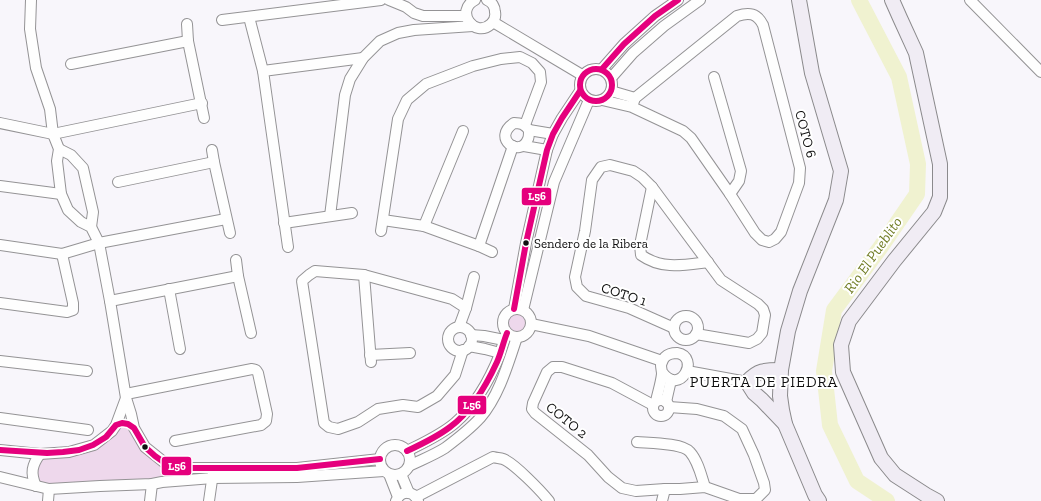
<svg xmlns="http://www.w3.org/2000/svg" width="1041" height="501" font-family="'Zilla Slab',serif">
  <rect width="100%" height="100%" fill="#f8f6fb"/>
  <g fill="#eed8ec">
    <circle cx="516" cy="323" r="14"/>
    <path d="M122,423l6,1 6,4 33,39 1,8 -6,7 -126,4v-26l58,-15 22,-20z"/>
  </g>
  <g fill="none" stroke-linecap="round" stroke-linejoin="round">
    <path stroke="#f0f2d0" stroke-width="16" d="M859,0l40,77 19,87 -1,30 -37,54 -46,62 -10,61 6,54 27,56 30,20"/>
    <defs>
      <g id="street">
        <path d="M31,0l-1,29 6,39 14,41 3,25 6,15 -2,12 4,33 7,16 13,12 10,5 8,16 11,58 16,97 5,16 3,14 11,19 20,16 19,5h113l83,-9"/>
        <path d="M389,0l17,7 8,6 9,3h43"/>
        <path d="M475,0c-21,11 0,39 16,24 3,-3 5,-7 4,-12 0,-5 -3,-10 -8,-12"/>
        <path d="M970,0l71,72"/>
        <path d="M249,17l14,54 25,176"/>
        <path d="M222,20l159,-20"/>
        <path d="M493,22l89,53"/>
        <path d="M187,24l1,17 16,77"/>
        <path d="M71,64l117,-23"/>
        <circle cx="596" cy="85" r="16"/>
        <path d="M602,69l22,-25 31,-28 23,-16"/>
        <path d="M263,71l100,-13"/>
        <path d="M714,77l27,94 -2,10 -9,13"/>
        <path d="M611,78l22,-25 31,-27 36,-26"/>
        <path d="M611,91l24,7"/>
        <path d="M602,100l30,7 51,24 8,7 39,56 25,39 7,7 7,2 6,-3 6,-7 18,-49 1,-15 -37,-143c-6,-12 -14,-13 -26,-9l-102,82 -3,9"/>
        <path d="M0,123l53,11 149,-31"/>
        <path d="M514,123c7,0 10,1 15,7 0,3 0,7 -1,9 -8,20 -37,-1 -14,-16z"/>
        <path d="M529,130l24,4"/>
        <path d="M524,146l23,4"/>
        <path d="M59,149l12,6 12,13 10,44 -2,15"/>
        <path d="M212,150l2,12 16,71"/>
        <path d="M118,182l96,-20"/>
        <path d="M0,186l61,8"/>
        <path d="M652,187l-12,58 1,10c21,15 43,10 67,7"/>
        <path d="M330,216l15,-121 5,-16 13,-21 17,-17 18,-8 16,-3 59,-4"/>
        <path d="M383,220l41,6 55,20 13,6"/>
        <path d="M284,223l68,-10"/>
        <path d="M424,226l39,-95"/>
        <path d="M381,231l17,-112 9,-19 19,-16 47,-18 28,-7 19,-2 12,6 8,9 1,10 -16,43"/>
        <path d="M0,245l62,9 37,-11 127,-24"/>
        <path d="M479,246l34,-100"/>
        <path d="M236,260l2,16 13,57"/>
        <path d="M364,275l7,87"/>
        <path d="M169,289l11,60"/>
        <path d="M110,301l128,-25"/>
        <path d="M0,303l67,9 6,-2v-7l-11,-49"/>
        <circle cx="517" cy="323" r="14"/>
        <path d="M514,309l12,-66 21,-93 6,-16 9,-16 18,-27"/>
        <path d="M523,310l31,-128 35,-82"/>
        <circle cx="686" cy="328" r="12"/>
        <path d="M531,324l58,12 73,25"/>
        <path d="M459,327l7,-19 8,-31"/>
        <circle cx="460" cy="339" r="12"/>
        <path d="M674,328l-45,-20 -43,-12 -9,-9 -2,-10 10,-46 7,-51 9,-13 9,-2 23,6 9,6 10,10 69,93 37,24 5,5 2,6 -3,18 -5,6 -8,4 -53,-9"/>
        <path d="M471,335l13,1 20,4"/>
        <path d="M469,346l16,3 15,4"/>
        <path d="M463,350l-8,25 -18,21 -19,11 -15,-2 -25,4 -20,13 -20,7 -9,-2 -5,-4 -22,-142 7,-6 6,-4 49,4 88,24 14,9"/>
        <path d="M370,355l40,-2"/>
        <path d="M0,361l87,10"/>
        <path d="M687,371l60,11"/>
        <path d="M126,394l126,-25 4,1 2,3 9,41 -1,7 -5,4 -86,16"/>
        <circle cx="661" cy="408" r="8"/>
        <path d="M656,401c2,-9 5,-18 6,-27 0,-3 -1,-6 -1,-9 1,-3 2,-6 4,-8 3,-3 8,-4 12,-4 24,4 3,44 -15,19"/>
        <path d="M666,402l5,-22"/>
        <path d="M653,405l-41,-22 -50,-16h-9l-6,5 -14,31 -1,6 3,4 53,42 20,22 14,11 14,3 29,-2h15l25,-2 34,12h17l9,-9 -1,-7 -10,-28 -12,-26 -18,-13 -27,-7 -28,-2"/>
        <path d="M0,418l88,12"/>
        <path d="M637,442c12,1 46,1 53,10 8,9 11,23 15,35"/>
        <circle cx="395" cy="460" r="15"/>
        <path d="M0,450l40,4 29,-2 25,-7 18,-14 4,-6 10,-27"/>
        <path d="M407,451c16,-8 34,-16 48,-28 21,-18 35,-44 45,-69 2,-7 4,-14 7,-21"/>
        <path d="M409,466c12,-6 25,-11 36,-18 12,-9 25,-19 35,-30 19,-22 28,-54 37,-81"/>
        <path d="M389,474l9,23"/>
        <path d="M401,474l8,19"/>
        <path d="M0,477l49,12 51,-3 52,-2 10,-2 51,-4 84,-1 87,-6"/>
        <path d="M36,486c-6,-13 -4,-21 4,-32"/>
        <path d="M416,497l77,-40c3,1 7,1 10,2 11,4 38,32 46,42"/>
        <path d="M48,501l1,-12"/>
        <path d="M150,501l2,-17"/>
        <path d="M209,501l4,-28"/>
        <path d="M396,501c5,-11 17,-11 22,0"/>
        <path d="M662,501l3,-12"/>
      </g>
      <g id="secondary">
        <path d="M799,0l13,73 29,98 -5,29 -36,91 -12,40 -7,39 -1,26 2,14 3,14 30,71 4,6"/>
        <path d="M892,0l8,18 16,35 24,111v33l-6,15 -40,49 -45,60 -8,24 2,27 38,86 14,17 31,20 11,6"/>
        <path d="M781,370c-16,0 -23,0 -34,12l7,11 8,7 23,24"/>
      </g>
    </defs>
    <use href="#street" stroke="#949395" stroke-width="12"/>
    <use href="#secondary" stroke="#8b8a8c" stroke-width="16"/>
    <use href="#street" stroke="#fefefe" stroke-width="10"/>
    <use href="#secondary" stroke="#f0ecf4" stroke-width="14"/>
    <defs>
      <g id="bus-1">
        <circle cx="596" cy="85" r="16"/>
        <path d="M602,69l22,-25 31,-28 23,-16"/>
        <path d="M514,309l12,-66 21,-93 6,-16 9,-16 18,-27"/>
        <path d="M0,450l47,3 16,-1 16,-2 14,-5 13,-8 10,-12 6,-2 6,1 6,4 11,19 10,9 10,7 19,5h113l83,-9"/>
        <path d="M407,451c15,-7 30,-14 43,-24 22,-16 36,-41 47,-65 4,-9 6,-19 10,-29"/>
      </g>
    </defs>
    <use href="#bus-1" stroke="#fff" stroke-width="9"/>
    <use href="#bus-1" stroke="#e5007d" stroke-width="6"/>
  </g>
  <g fill="#0f0f0f" stroke="#fff" stroke-width="1.5">
    <circle cx="526" cy="243" r="3.5"/>
    <circle cx="145" cy="447" r="3.5"/>
  </g>
  <g text-anchor="middle" stroke-width="4" stroke-linejoin="round" paint-order="stroke">
    <g font-size="13" fill="#0f0f0f" stroke="#fff" text-anchor="start">
      <text x="534" y="248">Sendero de la Ribera</text>
    </g>
    <g font-size="14" fill="#0f0f0f" stroke="#fff">
      <text transform="translate(806 134) rotate(75)" y="5">COTO 6</text>
      <text transform="translate(624 294) rotate(18)" y="5">COTO 1</text>
      <text transform="translate(567 420) rotate(39)" y="5">COTO 2</text>
    </g>
    <g font-size="15" font-style="italic" fill="#6f7b21" stroke="#fff">
      <text transform="translate(873 255) rotate(-55)" y="5">Rio El Pueblito</text>
    </g>
    <g font-size="15" letter-spacing="1" fill="#0f0f0f" stroke="#fff">
      <text x="764" y="387">PUERTA DE PIEDRA</text>
    </g>
  </g>
  <g stroke="#fff" stroke-width="1.5">
    <rect x="521" y="187" width="31" height="19" rx="4" fill="#e5007d"/>
    <rect x="457" y="395" width="30" height="20" rx="4" fill="#e5007d"/>
    <rect x="161" y="456" width="31" height="20" rx="4" fill="#e5007d"/>
  </g>
  <g font-size="11" text-anchor="middle" font-weight="bold" fill="#fff">
    <text x="537" y="200">L56</text>
    <text x="472" y="409">L56</text>
    <text x="177" y="470">L56</text>
  </g>
</svg>
